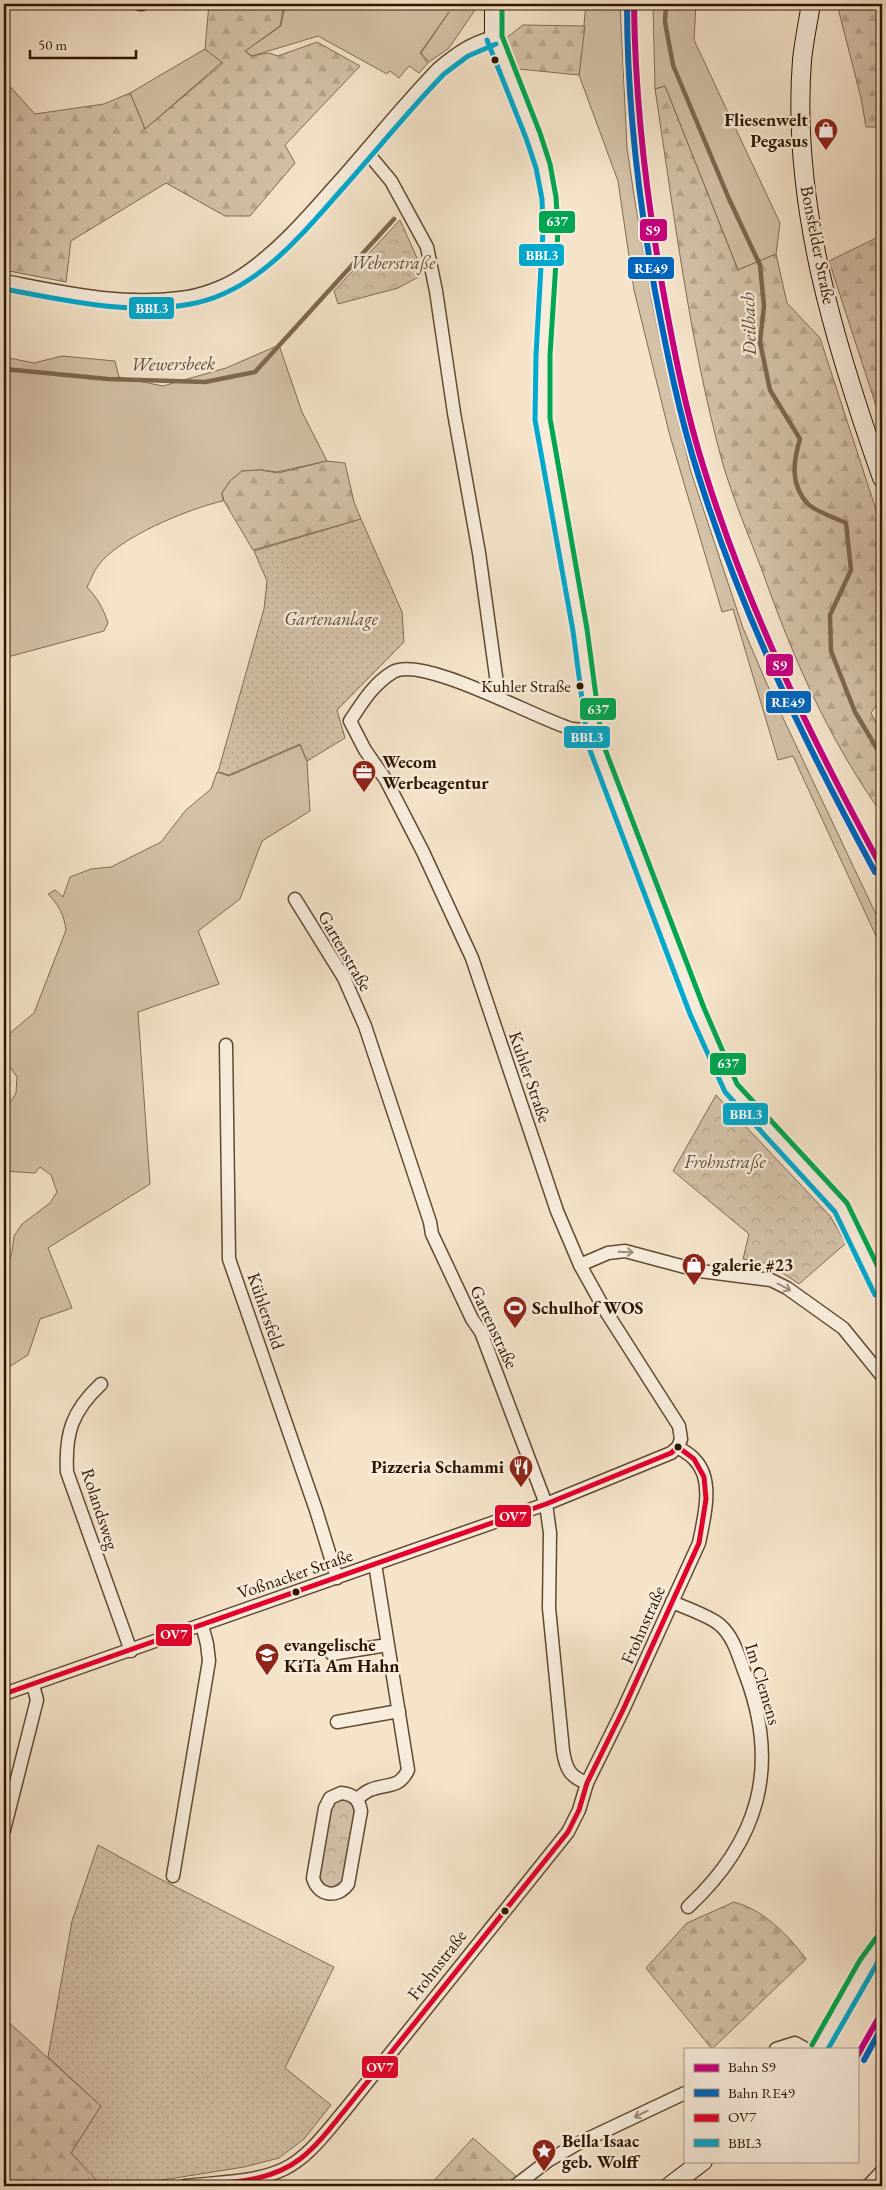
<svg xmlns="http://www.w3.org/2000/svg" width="886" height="2190" font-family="'EB Garamond',serif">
  <defs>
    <pattern id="forest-firs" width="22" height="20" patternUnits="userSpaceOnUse" patternTransform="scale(1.25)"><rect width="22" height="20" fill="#d3c1a8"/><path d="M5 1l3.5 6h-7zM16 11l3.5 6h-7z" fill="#b5a58f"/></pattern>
    <pattern id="park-crowns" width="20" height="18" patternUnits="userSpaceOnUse" patternTransform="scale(1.25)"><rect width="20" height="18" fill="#d3c1a8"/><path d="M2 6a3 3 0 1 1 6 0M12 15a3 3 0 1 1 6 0" fill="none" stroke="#b5a58f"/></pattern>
    <pattern id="garden-dots" width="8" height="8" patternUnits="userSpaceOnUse" patternTransform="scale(1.25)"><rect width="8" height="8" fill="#d3c1a8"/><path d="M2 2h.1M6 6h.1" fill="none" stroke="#b5a58f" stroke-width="1.8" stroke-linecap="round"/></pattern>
  </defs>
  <rect width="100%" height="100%" fill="#f5e4ca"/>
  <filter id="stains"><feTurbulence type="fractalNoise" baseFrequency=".004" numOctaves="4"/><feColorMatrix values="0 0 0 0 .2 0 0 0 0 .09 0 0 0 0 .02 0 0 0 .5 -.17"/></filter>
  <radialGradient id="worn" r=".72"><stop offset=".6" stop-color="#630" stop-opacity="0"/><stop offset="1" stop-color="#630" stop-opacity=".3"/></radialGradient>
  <g fill="#d3c1a8" stroke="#806b54">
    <path d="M285,4h194l-30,44 -20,14 -8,-9 28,-41 -29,41 8,10 -9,10 -10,-7 -10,12 -9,-7 -3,3 -69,-38 -66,20 -7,-5 36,-25z"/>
    <path d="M586,4h34l7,144 7,47 18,107 16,76 23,94 52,156 23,54 116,245v22l-89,-193 -15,4 -45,-151 -11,3 -52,-176 -36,-146 -16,-109 -39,-106z"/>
    <path d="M653,4h43l-2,36 86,183 -4,31 -38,16 -73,-184 -10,3z"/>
    <path d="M205,49l17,13 -77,67 -15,-36z"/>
    <path d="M279,345l23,67 25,49 -50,11 -16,-2 -19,1 -12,10 -8,12 1,8c-33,7 -106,37 -125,65 -5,6 -7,14 -11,21 11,12 16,21 21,36l-4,8 -100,27v-301l30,6 28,-7 53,5 4,16 44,9 63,-18z"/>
    <path d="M300,745l7,16 3,50 -48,30 -22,58 -42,32 21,53 -81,28 12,172 -102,64 24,60 -32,11 -12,36 -24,15v-94l8,-24 2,-16 8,-12 28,-21 7,-11 -6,-17 -11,-8 -5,6 -31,-2v-59l12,-19 1,-16 -13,-19v-20l30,-25 32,-83c-2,-15 -7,-25 -18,-36l7,-4 8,7 7,-20 21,-8 20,-2 50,-25 25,-32 25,-21 6,-17 12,4z"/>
  </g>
  <g fill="url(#forest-firs)" stroke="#806b54">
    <path d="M209,4h75l-4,22 -35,25 6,5 18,-3 9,3 39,-14 43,24 -75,79 10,18 -45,53h-25l-59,-33 -95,58 -5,41 -62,-12v-190l31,34 69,-10 26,-11 15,36 78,-66 -18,-14z"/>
    <path d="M837,4h45v123h-16l-5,-29z"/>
    <path d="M523,25l62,1 -6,49 -60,-6 -14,-30z"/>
    <path d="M665,86l73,184 38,-16 11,49 33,35 62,190v169l-11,16 11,21v80c-53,-74 -89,-156 -119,-241 -14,-37 -30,-74 -41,-112 -33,-122 -48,-248 -67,-372z"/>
    <path d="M882,235v189l-53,-163z"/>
    <path d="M327,461l18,2 9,39 7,17 -108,31 -29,-49 -2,-8 8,-12 12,-10 19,-1 17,3z"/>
    <path d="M734,1902c30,8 54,33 72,57l-94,90 -66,-81 41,-45z"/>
    <path d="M4,2018l97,88 -30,47 32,33h-99z"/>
    <path d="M473,2138l44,39 -12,9h-76z"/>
  </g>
  <g fill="url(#park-crowns)" stroke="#806b54">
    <path d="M400,220l22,49v6l-24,13 -60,16 -4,-13z"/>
    <path d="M716,1095l114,121 16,27 -47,41 -30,-20 -26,-5 6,-25 -76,-63z"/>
    <path d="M344,1800l8,3 3,9 -11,68c-5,8 -10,8 -19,7l-6,-11 12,-68 5,-7z"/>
  </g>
  <g fill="url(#garden-dots)" stroke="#806b54">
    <path d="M361,519l41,93 2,30 -67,68 8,28 -38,23 -7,-17 -71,31 -11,-3 46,-163 3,-28 -13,-30z"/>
    <path d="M98,1845l62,34 174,88 -49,101 46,37 -27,34 -25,19 -35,9 -94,15 -48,4 -31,-33 30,-47 -53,-49 24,-136z"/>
  </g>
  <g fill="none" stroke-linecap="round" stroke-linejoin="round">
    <g stroke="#7c6750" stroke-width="4.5">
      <path d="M666,4l-1,18 8,43 56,134 31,66 4,41 -4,36 10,48 30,49c-7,23 -10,46 8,65 7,7 29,15 38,19l5,47 -21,45 1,36 24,61 27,45"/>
      <path d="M4,369l104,10 97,3 50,-10 139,-153"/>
    </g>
    <defs>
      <g id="street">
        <path d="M140,4h2"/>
        <path d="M366,151l25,30 36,66 9,44 18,122 25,140 20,145"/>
        <path d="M4,281c58,11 117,25 176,17 21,-2 44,-11 61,-22 35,-23 65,-57 93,-89 35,-39 68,-81 105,-119 18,-15 32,-25 55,-31"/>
        <path d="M591,729c-6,0 -13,1 -19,0 -35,-10 -149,-74 -179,-57 -20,12 -31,31 -43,49l15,29 21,30 37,72 49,106 85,253 23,54 25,45 74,116 2,13 -3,8"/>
        <path d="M295,899l49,79 21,48 65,196 2,12 40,85 9,13 65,172 4,29 -1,75 14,143c3,18 7,26 24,32"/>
        <path d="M226,1045l3,214 87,251 21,68"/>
        <path d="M580,1265l28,-12 17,-2 75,20 71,9 16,8 56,40 39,48"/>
        <path d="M101,1384c-29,27 -36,49 -34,88l64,179"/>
        <path d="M672,1602c12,5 40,15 48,23 15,13 19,34 26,51 34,91 13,165 -58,231"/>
        <path d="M332,1654l55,-9"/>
        <path d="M4,1694l542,-190 125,-51 7,-6"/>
        <path d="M337,1722l62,-11"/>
        <path d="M341,1793c12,1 18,6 20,18l-13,73c-11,15 -30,12 -35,-6l12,-70 5,-10z"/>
        <path d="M357,1799c4,-3 8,-7 13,-9 17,-7 29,-1 38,-20l-33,-206"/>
        <path d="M4,1830l33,-130 -4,-15"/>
        <path d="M173,1876l36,-215 -2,-17 -5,-19"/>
        <path d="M776,2049l19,-6 11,6"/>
        <path d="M185,2186c33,-4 69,-3 99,-17 25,-12 43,-38 61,-59l223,-278 11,-22 8,-27 36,-73 76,-167c5,-25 16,-64 -5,-84 -4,-5 -11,-8 -16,-12"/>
        <path d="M515,2186l34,-26 28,-16 108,-51"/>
        <path d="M868,2186l14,-15"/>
      </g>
      <g id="secondary">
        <path d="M494,4v33l39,98 10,31 6,32 2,33 -8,124 -1,64 38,211 15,113 102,268 34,77 110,120 41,84"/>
        <path d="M811,4c-3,18 -7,37 -9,56 -11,143 33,285 80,418"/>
        <path d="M819,2049l48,-85 15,-22"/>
        <path d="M670,2186l33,-25"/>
      </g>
    </defs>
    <use href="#street" stroke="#5f4932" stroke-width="15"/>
    <use href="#secondary" stroke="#2d1500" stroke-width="20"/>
    <use href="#street" stroke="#f8eddd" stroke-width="12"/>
    <use href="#secondary" stroke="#f8eddd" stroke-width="18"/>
    <defs>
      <g id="bus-1">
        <path d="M4,1694l542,-190 125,-51 7,-6"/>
        <path d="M185,2186c39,-4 83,-2 115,-27 18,-14 31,-32 45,-49l223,-278 11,-22 8,-27 36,-73 76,-167 7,-44 -2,-22 -10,-18 -16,-12"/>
      </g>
      <g id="bus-2">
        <path d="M487,40l39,98 10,30 6,31 1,32 -7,124 -1,65 38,211 15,114 102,269 35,78 110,120 40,83"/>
        <path d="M4,289c61,11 125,27 187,15 66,-12 111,-70 153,-117 34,-38 65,-77 100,-113l24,-18 28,-12"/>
        <path d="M828,2049l54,-94"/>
      </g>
      <g id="bus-3">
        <path d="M502,4v32l38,97 10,31 6,33 2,34 -8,124v63l37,211 15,112 102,267 33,76 110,119 35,72"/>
        <path d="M812,2045l48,-85 16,-22"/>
      </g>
    </defs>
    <use href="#bus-1" stroke="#f8eddd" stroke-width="9"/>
    <use href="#bus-2" stroke="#f8eddd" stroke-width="9"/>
    <use href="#bus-3" stroke="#f8eddd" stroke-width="9"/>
    <use href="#bus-1" stroke="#e4002b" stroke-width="5"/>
    <use href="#bus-2" stroke="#00a9ce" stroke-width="5"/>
    <use href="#bus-3" stroke="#00a651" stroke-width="5"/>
    <defs>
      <g id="rail-1">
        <path d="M634,4c1,96 12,191 29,286 11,61 23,123 42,182 44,140 107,268 177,396"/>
        <path d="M857,2056l25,-44"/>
      </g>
      <g id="rail-2">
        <path d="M627,4c0,97 11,192 28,287 12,62 24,123 43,183 44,141 107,269 177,398"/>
        <path d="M864,2060l18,-33"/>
      </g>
    </defs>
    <use href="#rail-1" stroke="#f8eddd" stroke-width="10"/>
    <use href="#rail-2" stroke="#f8eddd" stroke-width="10"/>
    <use href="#rail-1" stroke="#c7007f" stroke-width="6"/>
    <use href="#rail-2" stroke="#0065bd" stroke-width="6"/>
  </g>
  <defs><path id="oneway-shaft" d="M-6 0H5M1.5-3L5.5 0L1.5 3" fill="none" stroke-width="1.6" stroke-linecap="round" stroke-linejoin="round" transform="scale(1.25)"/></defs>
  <g stroke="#9d8c7a">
    <use href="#oneway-shaft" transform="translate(626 1252) rotate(2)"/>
    <use href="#oneway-shaft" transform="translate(784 1287) rotate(28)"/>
    <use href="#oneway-shaft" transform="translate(641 2114) rotate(154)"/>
  </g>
  <defs>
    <symbol id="shop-pin" viewBox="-11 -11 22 30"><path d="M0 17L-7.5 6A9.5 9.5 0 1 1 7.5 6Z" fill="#8f2418" stroke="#f8eddd"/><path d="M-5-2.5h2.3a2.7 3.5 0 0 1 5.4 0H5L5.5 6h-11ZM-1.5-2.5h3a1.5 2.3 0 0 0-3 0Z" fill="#fff"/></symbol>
    <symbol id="office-pin" viewBox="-11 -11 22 30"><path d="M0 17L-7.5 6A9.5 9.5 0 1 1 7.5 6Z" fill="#8f2418" stroke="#f8eddd"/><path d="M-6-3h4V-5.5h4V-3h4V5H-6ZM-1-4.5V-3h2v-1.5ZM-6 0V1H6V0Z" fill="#fff"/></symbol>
    <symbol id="stadium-pin" viewBox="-11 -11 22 30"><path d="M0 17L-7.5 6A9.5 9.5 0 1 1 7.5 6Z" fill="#8f2418" stroke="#f8eddd"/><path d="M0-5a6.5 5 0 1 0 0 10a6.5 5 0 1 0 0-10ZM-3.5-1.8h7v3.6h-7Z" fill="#fff"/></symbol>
    <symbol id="restaurant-pin" viewBox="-11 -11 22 30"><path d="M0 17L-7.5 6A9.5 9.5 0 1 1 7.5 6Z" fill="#8f2418" stroke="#f8eddd"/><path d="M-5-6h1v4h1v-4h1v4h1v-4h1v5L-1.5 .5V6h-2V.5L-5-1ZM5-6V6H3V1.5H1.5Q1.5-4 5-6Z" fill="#fff"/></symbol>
    <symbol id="school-pin" viewBox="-11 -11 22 30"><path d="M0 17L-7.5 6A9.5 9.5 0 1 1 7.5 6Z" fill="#8f2418" stroke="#f8eddd"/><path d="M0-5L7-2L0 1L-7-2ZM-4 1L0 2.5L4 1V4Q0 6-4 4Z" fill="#fff"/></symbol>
    <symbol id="sight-pin" viewBox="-11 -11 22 30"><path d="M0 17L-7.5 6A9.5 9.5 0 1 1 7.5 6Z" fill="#8f2418" stroke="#f8eddd"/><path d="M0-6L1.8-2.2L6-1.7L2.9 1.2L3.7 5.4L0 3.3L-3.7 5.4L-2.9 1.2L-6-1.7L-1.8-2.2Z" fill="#fff"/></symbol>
  </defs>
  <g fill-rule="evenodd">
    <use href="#shop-pin" x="812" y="116" width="28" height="38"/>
    <use href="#office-pin" x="350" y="758" width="28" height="38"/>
    <use href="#shop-pin" x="680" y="1251" width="28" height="38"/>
    <use href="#stadium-pin" x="501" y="1294" width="28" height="38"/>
    <use href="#restaurant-pin" x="507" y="1453" width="28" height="38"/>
    <use href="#school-pin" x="253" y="1641" width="28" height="38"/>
    <use href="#sight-pin" x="530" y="2137" width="28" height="38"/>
  </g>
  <g fill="#2d1500" stroke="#f8eddd" stroke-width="2">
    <circle cx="495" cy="60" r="4.5"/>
    <circle cx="580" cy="686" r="4.5"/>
    <circle cx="678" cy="1447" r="4.5"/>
    <circle cx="296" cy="1592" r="4.5"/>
    <circle cx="505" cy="1911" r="4.5"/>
  </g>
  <g text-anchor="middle" stroke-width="5" stroke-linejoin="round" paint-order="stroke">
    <g font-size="17" fill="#2d1500" stroke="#f8eddd" text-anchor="end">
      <text x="571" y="692">Kuhler Straße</text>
    </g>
    <g font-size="18" font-weight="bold" fill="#2d1500" stroke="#f8eddd" text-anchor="start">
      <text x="808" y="126" text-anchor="end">Fliesenwelt<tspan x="808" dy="21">Pegasus</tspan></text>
      <text x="382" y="768">Wecom<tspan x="382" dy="21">Werbeagentur</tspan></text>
      <text x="712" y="1271">galerie #23</text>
      <text x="532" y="1314">Schulhof WOS</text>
      <text x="504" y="1473" text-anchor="end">Pizzeria Schammi</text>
      <text x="284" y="1651">evangelische<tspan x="284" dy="21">KiTa Am Hahn</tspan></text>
      <text x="562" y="2147">Bella Isaac<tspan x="562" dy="21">geb. Wolff</tspan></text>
    </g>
    <g font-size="18" fill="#2d1500" stroke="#f8eddd">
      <text transform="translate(818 245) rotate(79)" y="6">Bonsfelder Straße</text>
      <text transform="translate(345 951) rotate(60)" y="6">Gartenstraße</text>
      <text transform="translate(530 1077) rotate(71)" y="6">Kuhler Straße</text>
      <text transform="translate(266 1311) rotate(71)" y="6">Kühlersfeld</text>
      <text transform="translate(494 1327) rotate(65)" y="6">Gartenstraße</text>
      <text transform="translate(100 1509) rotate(72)" y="6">Rolandsweg</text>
      <text transform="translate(295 1574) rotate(-19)" y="6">Voßnacker Straße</text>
      <text transform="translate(643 1625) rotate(-66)" y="6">Frohnstraße</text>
      <text transform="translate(763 1684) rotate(73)" y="6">Im Clemens</text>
      <text transform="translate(437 1965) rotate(-52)" y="6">Frohnstraße</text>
    </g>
    <g font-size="18" font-style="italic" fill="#5f4932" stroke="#f8eddd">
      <text x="393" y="269">Weberstraße</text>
      <text x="331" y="625">Gartenanlage</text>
      <text x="725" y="1168">Frohnstraße</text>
    </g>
    <g font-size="19" font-style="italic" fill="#624c35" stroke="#f8eddd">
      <text transform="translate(748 324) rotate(-92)" y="7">Deilbach</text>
      <text transform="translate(173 363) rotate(-1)" y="7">Wewersbeek</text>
    </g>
  </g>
  <g stroke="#f8eddd" stroke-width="2">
    <rect x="538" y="210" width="38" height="24" rx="5" fill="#00a651"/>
    <rect x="639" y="218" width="29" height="24" rx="5" fill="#c7007f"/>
    <rect x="518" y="243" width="47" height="24" rx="5" fill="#00a9ce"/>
    <rect x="627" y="256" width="48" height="24" rx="5" fill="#0065bd"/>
    <rect x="128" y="296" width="47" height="24" rx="5" fill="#00a9ce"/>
    <rect x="765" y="653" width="29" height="24" rx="5" fill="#c7007f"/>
    <rect x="765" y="690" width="47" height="24" rx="5" fill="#0065bd"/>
    <rect x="579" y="697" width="38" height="24" rx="5" fill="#00a651"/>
    <rect x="563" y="725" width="48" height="24" rx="5" fill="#00a9ce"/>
    <rect x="709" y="1052" width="38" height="24" rx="5" fill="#00a651"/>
    <rect x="722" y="1102" width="47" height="24" rx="5" fill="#00a9ce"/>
    <rect x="494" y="1504" width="38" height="24" rx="5" fill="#e4002b"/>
    <rect x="155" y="1623" width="38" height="24" rx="5" fill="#e4002b"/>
    <rect x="361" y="2055" width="38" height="24" rx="5" fill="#e4002b"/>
  </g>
  <g font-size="14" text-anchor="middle" font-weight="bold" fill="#fff">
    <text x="557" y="226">637</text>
    <text x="653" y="235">S9</text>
    <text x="542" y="260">BBL3</text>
    <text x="651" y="273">RE49</text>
    <text x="152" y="313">BBL3</text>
    <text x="780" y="670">S9</text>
    <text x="788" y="707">RE49</text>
    <text x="598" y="714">637</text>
    <text x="587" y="742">BBL3</text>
    <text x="728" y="1068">637</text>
    <text x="746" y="1119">BBL3</text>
    <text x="513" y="1521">OV7</text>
    <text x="174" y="1639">OV7</text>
    <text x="380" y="2072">OV7</text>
  </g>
  <rect width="886" height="2190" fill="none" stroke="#f5e4ca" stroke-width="20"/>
  <rect x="5" y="5" width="876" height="2180" fill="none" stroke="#2d1500" stroke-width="2.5"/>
  <rect x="10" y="10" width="866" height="2170" fill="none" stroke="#2d1500"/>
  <rect x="684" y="2048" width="175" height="115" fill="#f8eddd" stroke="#a79785"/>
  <rect x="694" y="2064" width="25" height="8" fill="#c7007f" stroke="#a79785"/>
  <text x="728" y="2072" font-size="15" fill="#2d1500">Bahn S9</text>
  <rect x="694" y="2089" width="25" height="8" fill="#0065bd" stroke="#a79785"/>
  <text x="728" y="2098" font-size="15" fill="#2d1500">Bahn RE49</text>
  <rect x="694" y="2114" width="25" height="8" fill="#e4002b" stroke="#a79785"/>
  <text x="728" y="2122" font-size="15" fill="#2d1500">OV7</text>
  <rect x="694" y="2139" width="25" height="8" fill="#00a9ce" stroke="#a79785"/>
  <text x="728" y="2148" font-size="15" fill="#2d1500">BBL3</text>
  <path d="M30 50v8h106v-8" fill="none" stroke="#2d1500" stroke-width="2.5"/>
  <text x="38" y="50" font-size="15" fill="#2d1500" stroke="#f8eddd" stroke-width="4" paint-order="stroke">50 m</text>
  <rect width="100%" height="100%" filter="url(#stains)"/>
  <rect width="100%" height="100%" fill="url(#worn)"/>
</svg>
